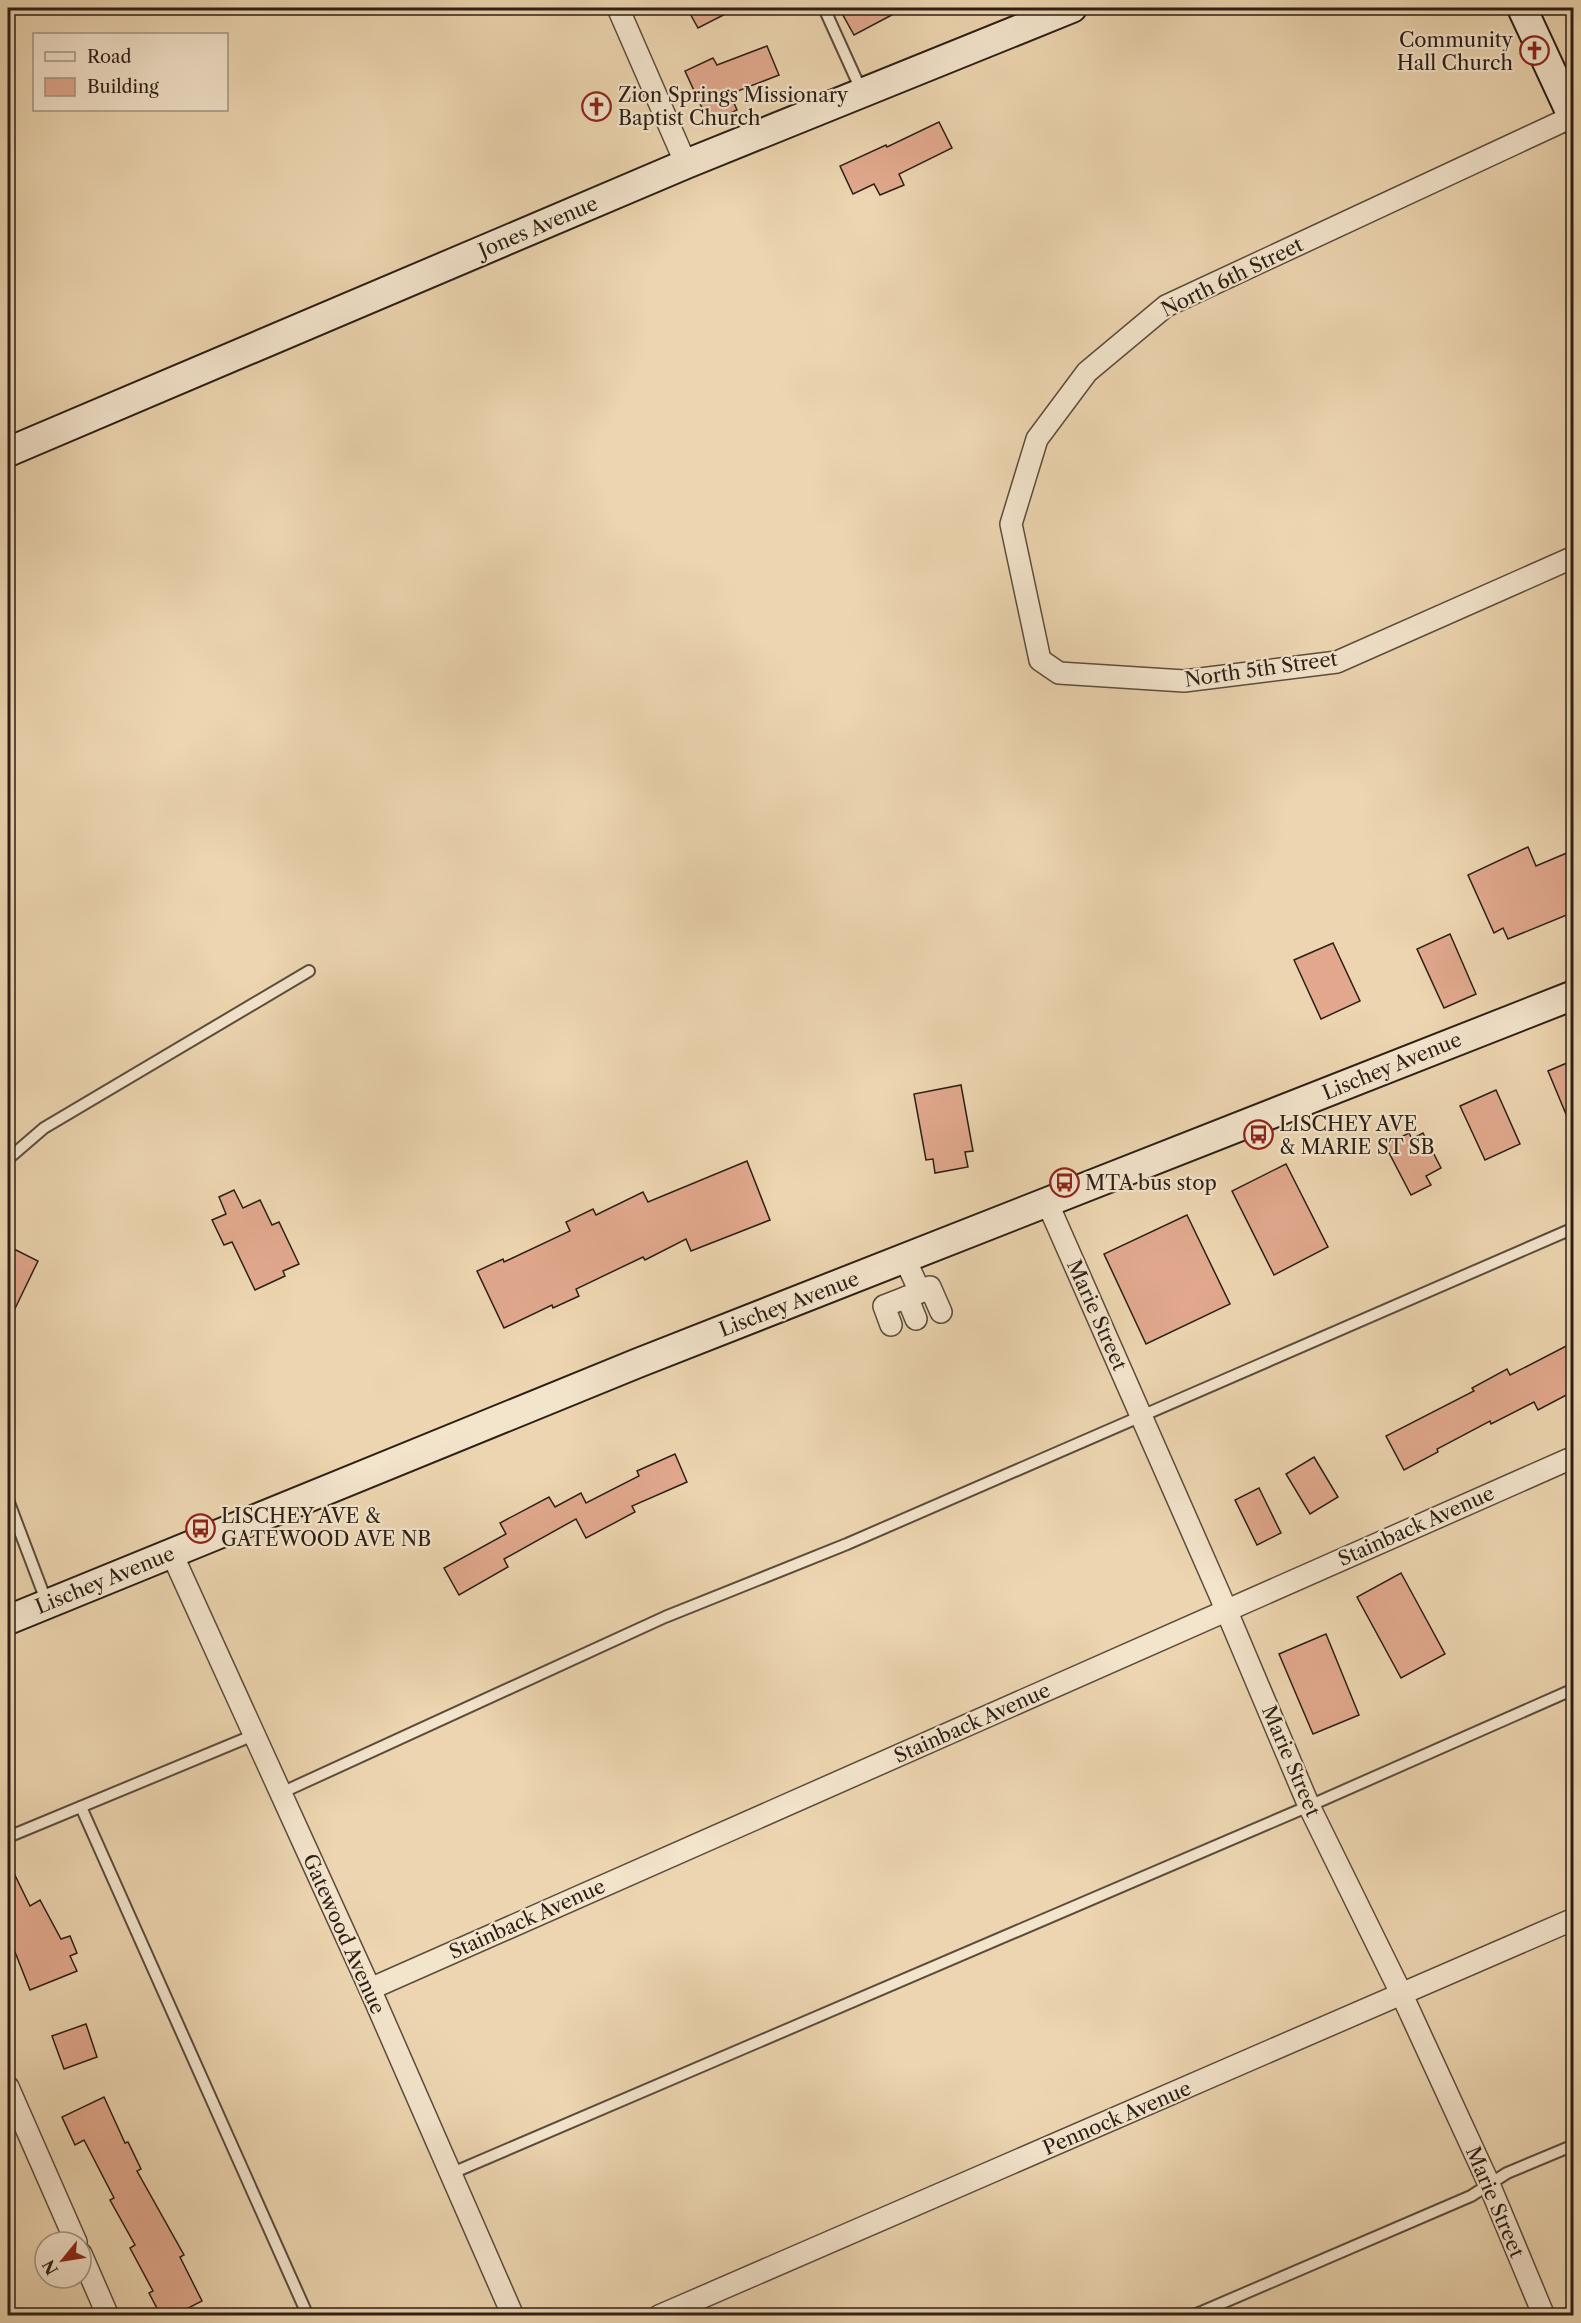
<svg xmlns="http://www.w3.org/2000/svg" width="1581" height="2323" font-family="'Libre Caslon Text',serif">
  <rect width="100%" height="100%" fill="#ecd5b0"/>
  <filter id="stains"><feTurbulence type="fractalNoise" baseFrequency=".00333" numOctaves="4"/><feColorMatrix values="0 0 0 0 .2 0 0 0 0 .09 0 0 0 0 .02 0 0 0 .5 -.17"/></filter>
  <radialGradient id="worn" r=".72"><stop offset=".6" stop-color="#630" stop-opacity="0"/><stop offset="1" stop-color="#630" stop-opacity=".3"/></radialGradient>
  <g fill="#e1a88d" stroke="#2c1f16" stroke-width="1.5">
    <path d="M687,8h50l-39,20z"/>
    <path d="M839,8h66l-51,27z"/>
    <path d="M767,46l12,29 -49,19 7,16 -28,13 -24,-52 28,-13 4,7z"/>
    <path d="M939,122l13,26 -53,26 5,11 -24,10 -6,-11 -21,10 -13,-28 46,-21 1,2z"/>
    <path d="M1528,847l8,19 38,-16v62l-66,27 -5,-11 -9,5 -26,-58z"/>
    <path d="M1450,934l26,60 -32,14 -27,-59z"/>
    <path d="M1333,943l27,58 -39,18 -27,-59z"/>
    <path d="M1574,1060v71h-1l-25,-60z"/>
    <path d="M961,1085l12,66 -8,1 3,15 -33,6 -2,-14 -7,1 -12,-66z"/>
    <path d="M1496,1090l24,54 -35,16 -25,-54z"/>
    <path d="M1409,1133l3,6 11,-6 18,35 -15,8 5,9 -20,10 -26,-50z"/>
    <path d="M747,1161l23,59 -79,31 -5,-12 -41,21 -2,-3 -67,32 3,7 -26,12 -1,-3 -48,23 -27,-57 26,-12 1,3 66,-31 -4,-9 27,-13 3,6 47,-23 5,10z"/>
    <path d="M1286,1164l42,83 -54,28 -42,-84z"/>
    <path d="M234,1190l9,18 17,-8 12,25 7,-3 20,42 -16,7 2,5 -30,14 -23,-48 -8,3 -12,-25 14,-6 -7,-17z"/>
    <path d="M1187,1215l43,89 -84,40 -42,-90z"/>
    <path d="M8,1246l30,15 -30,62z"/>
    <path d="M1574,1342v49l-36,19 -4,-8 -43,22 -1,-3 -53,28 1,3 -34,18 -18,-34 88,-45 -2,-3 35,-19 3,6z"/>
    <path d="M675,1454l12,28 -55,24 3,6 -49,26 -10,-19 -72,40 4,8 -49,28 -15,-27 62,-34 -6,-11 49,-26 6,10 26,-14 5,10 53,-27 -2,-5z"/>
    <path d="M1314,1457l24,40 -28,17 -24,-40z"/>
    <path d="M1259,1488l22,45 -24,12 -22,-45z"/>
    <path d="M1401,1573l44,81 -44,24 -44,-81z"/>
    <path d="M1326,1634l33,81 -46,19 -34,-80z"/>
    <path d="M8,1861l22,45 10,-6 21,39 9,-3 7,17 -7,3 7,15 -47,19 -15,-38 -7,4z"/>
    <path d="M86,2024l11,33 -33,12 -12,-33z"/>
    <path d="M104,2097l21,46 3,-1 13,27 -4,2 47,84 -4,2 22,44 -29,15h-12l-12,-23 4,-2 -23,-43 5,-3 -25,-45 4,-2 -30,-58 -9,5 -13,-28z"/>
  </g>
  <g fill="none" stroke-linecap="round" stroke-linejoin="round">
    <defs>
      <g id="lane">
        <path d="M824,8l38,84"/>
        <path d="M8,1159l36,-31 265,-157"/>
        <path d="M8,1500l39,103"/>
        <path d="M281,1793l384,-176 182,-73 727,-316"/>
        <path d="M81,1807l227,509"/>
        <path d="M8,1837l246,-102"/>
        <path d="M450,2174l859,-368 265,-117"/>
        <path d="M1192,2316l279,-120 36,-23 67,-28"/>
      </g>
      <g id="street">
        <path d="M618,8l68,156"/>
        <path d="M1574,116l-408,190 -79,66 -50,67 -26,85 29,136 19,13 125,8 153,-19 237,-105"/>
        <path d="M1047,1202l172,391 90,213 93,189 87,189 55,132"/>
        <path d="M920,1292l10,-5 11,25"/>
        <path d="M907,1297l9,22"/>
        <path d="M891,1325l-7,-19 36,-14 -15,-33"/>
        <path d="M172,1554l198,435 143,327"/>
        <path d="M370,1989l1204,-532"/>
        <path d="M8,2087l68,155"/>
        <path d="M81,2254l27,62"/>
        <path d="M659,2316l915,-397"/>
      </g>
      <g id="secondary">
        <path d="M1522,8l52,112"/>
        <path d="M8,452l678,-288 386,-156"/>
        <path d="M8,1620l630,-257 936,-368"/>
      </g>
    </defs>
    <use href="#lane" stroke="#5c4c3c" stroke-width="14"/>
    <use href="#street" stroke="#5c4c3c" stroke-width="24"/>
    <use href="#secondary" stroke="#2c1f16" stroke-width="32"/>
    <use href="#lane" stroke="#f3e4cc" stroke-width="10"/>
    <use href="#street" stroke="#f3e4cc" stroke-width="21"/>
    <use href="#secondary" stroke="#f3e4cc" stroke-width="28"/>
  </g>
  <defs>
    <symbol id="church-ring" viewBox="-11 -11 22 22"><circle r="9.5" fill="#f3e4cc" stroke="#8f2418" stroke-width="1.5"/><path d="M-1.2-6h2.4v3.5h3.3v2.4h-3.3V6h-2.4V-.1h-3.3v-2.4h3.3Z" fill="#8f2418"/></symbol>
    <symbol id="bus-ring" viewBox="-11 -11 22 22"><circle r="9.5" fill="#f3e4cc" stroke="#8f2418" stroke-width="1.5"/><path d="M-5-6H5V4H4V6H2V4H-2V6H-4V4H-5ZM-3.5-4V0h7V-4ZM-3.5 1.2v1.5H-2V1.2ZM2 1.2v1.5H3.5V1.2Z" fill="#8f2418"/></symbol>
  </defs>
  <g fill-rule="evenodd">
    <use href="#church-ring" x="1518" y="34" width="33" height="33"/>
    <use href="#church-ring" x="580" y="90" width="33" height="33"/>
    <use href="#bus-ring" x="1242" y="1118" width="33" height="33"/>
    <use href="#bus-ring" x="1048" y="1166" width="33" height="33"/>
    <use href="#bus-ring" x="184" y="1512" width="33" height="33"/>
  </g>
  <g text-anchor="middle" stroke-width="4.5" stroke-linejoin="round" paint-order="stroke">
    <g font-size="20" fill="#2c1f16" stroke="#f3e4cc" text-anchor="start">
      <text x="1513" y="47" text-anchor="end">Community<tspan x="1513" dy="23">Hall Church</tspan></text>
      <text x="618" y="102">Zion Springs Missionary<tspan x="618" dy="23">Baptist Church</tspan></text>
      <text x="1279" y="1131">LISCHEY AVE<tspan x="1279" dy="23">&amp; MARIE ST SB</tspan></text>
      <text x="1085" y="1190">MTA bus stop</text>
      <text x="221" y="1523">LISCHEY AVE &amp;<tspan x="221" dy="23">GATEWOOD AVE NB</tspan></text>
    </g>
    <g font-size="20" fill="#2c1f16" stroke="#f3e4cc">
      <text transform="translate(538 227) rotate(-23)" y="7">Jones Avenue</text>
      <text transform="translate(1232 277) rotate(-26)" y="7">North 6th Street</text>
      <text transform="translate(1261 669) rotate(-8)" y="7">North 5th Street</text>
      <text transform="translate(1392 1066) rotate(-22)" y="7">Lischey Avenue</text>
      <text transform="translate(789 1304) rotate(-21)" y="7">Lischey Avenue</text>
      <text transform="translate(1097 1315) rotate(66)" y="7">Marie Street</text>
      <text transform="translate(1416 1526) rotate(-24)" y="7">Stainback Avenue</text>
      <text transform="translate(105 1580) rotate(-22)" y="7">Lischey Avenue</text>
      <text transform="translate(972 1723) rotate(-24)" y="7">Stainback Avenue</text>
      <text transform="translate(1291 1761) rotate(67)" y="7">Marie Street</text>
      <text transform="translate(527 1919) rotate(-24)" y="7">Stainback Avenue</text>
      <text transform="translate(344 1934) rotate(66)" y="7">Gatewood Avenue</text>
      <text transform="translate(1117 2118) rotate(-23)" y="7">Pennock Avenue</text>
      <text transform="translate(1495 2202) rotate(67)" y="7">Marie Street</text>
    </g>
  </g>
  <rect width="1581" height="2323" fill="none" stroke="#ecd5b0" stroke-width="30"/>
  <rect x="9" y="9" width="1563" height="2305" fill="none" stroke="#2c1f16" stroke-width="3"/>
  <rect x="15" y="15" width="1551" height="2293" fill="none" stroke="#2c1f16" stroke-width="1.5"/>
  <rect x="33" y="33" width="195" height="78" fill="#f3e4cc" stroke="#a39583" stroke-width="1.5"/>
  <rect x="45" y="52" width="30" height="9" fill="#f3e4cc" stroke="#a39583" stroke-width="1.5"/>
  <text x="87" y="63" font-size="18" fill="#2c1f16">Road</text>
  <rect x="45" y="78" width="30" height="18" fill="#e1a88d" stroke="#a39583" stroke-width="1.5"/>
  <text x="87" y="93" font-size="18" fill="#2c1f16">Building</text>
  <g transform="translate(63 2260) rotate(240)"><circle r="28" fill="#f3e4cc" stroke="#a39583" stroke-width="1.5"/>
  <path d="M0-4.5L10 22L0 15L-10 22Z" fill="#8f2418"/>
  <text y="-9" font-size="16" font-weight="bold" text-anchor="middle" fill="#2c1f16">N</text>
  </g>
  <rect width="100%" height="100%" filter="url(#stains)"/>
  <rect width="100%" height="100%" fill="url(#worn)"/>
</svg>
